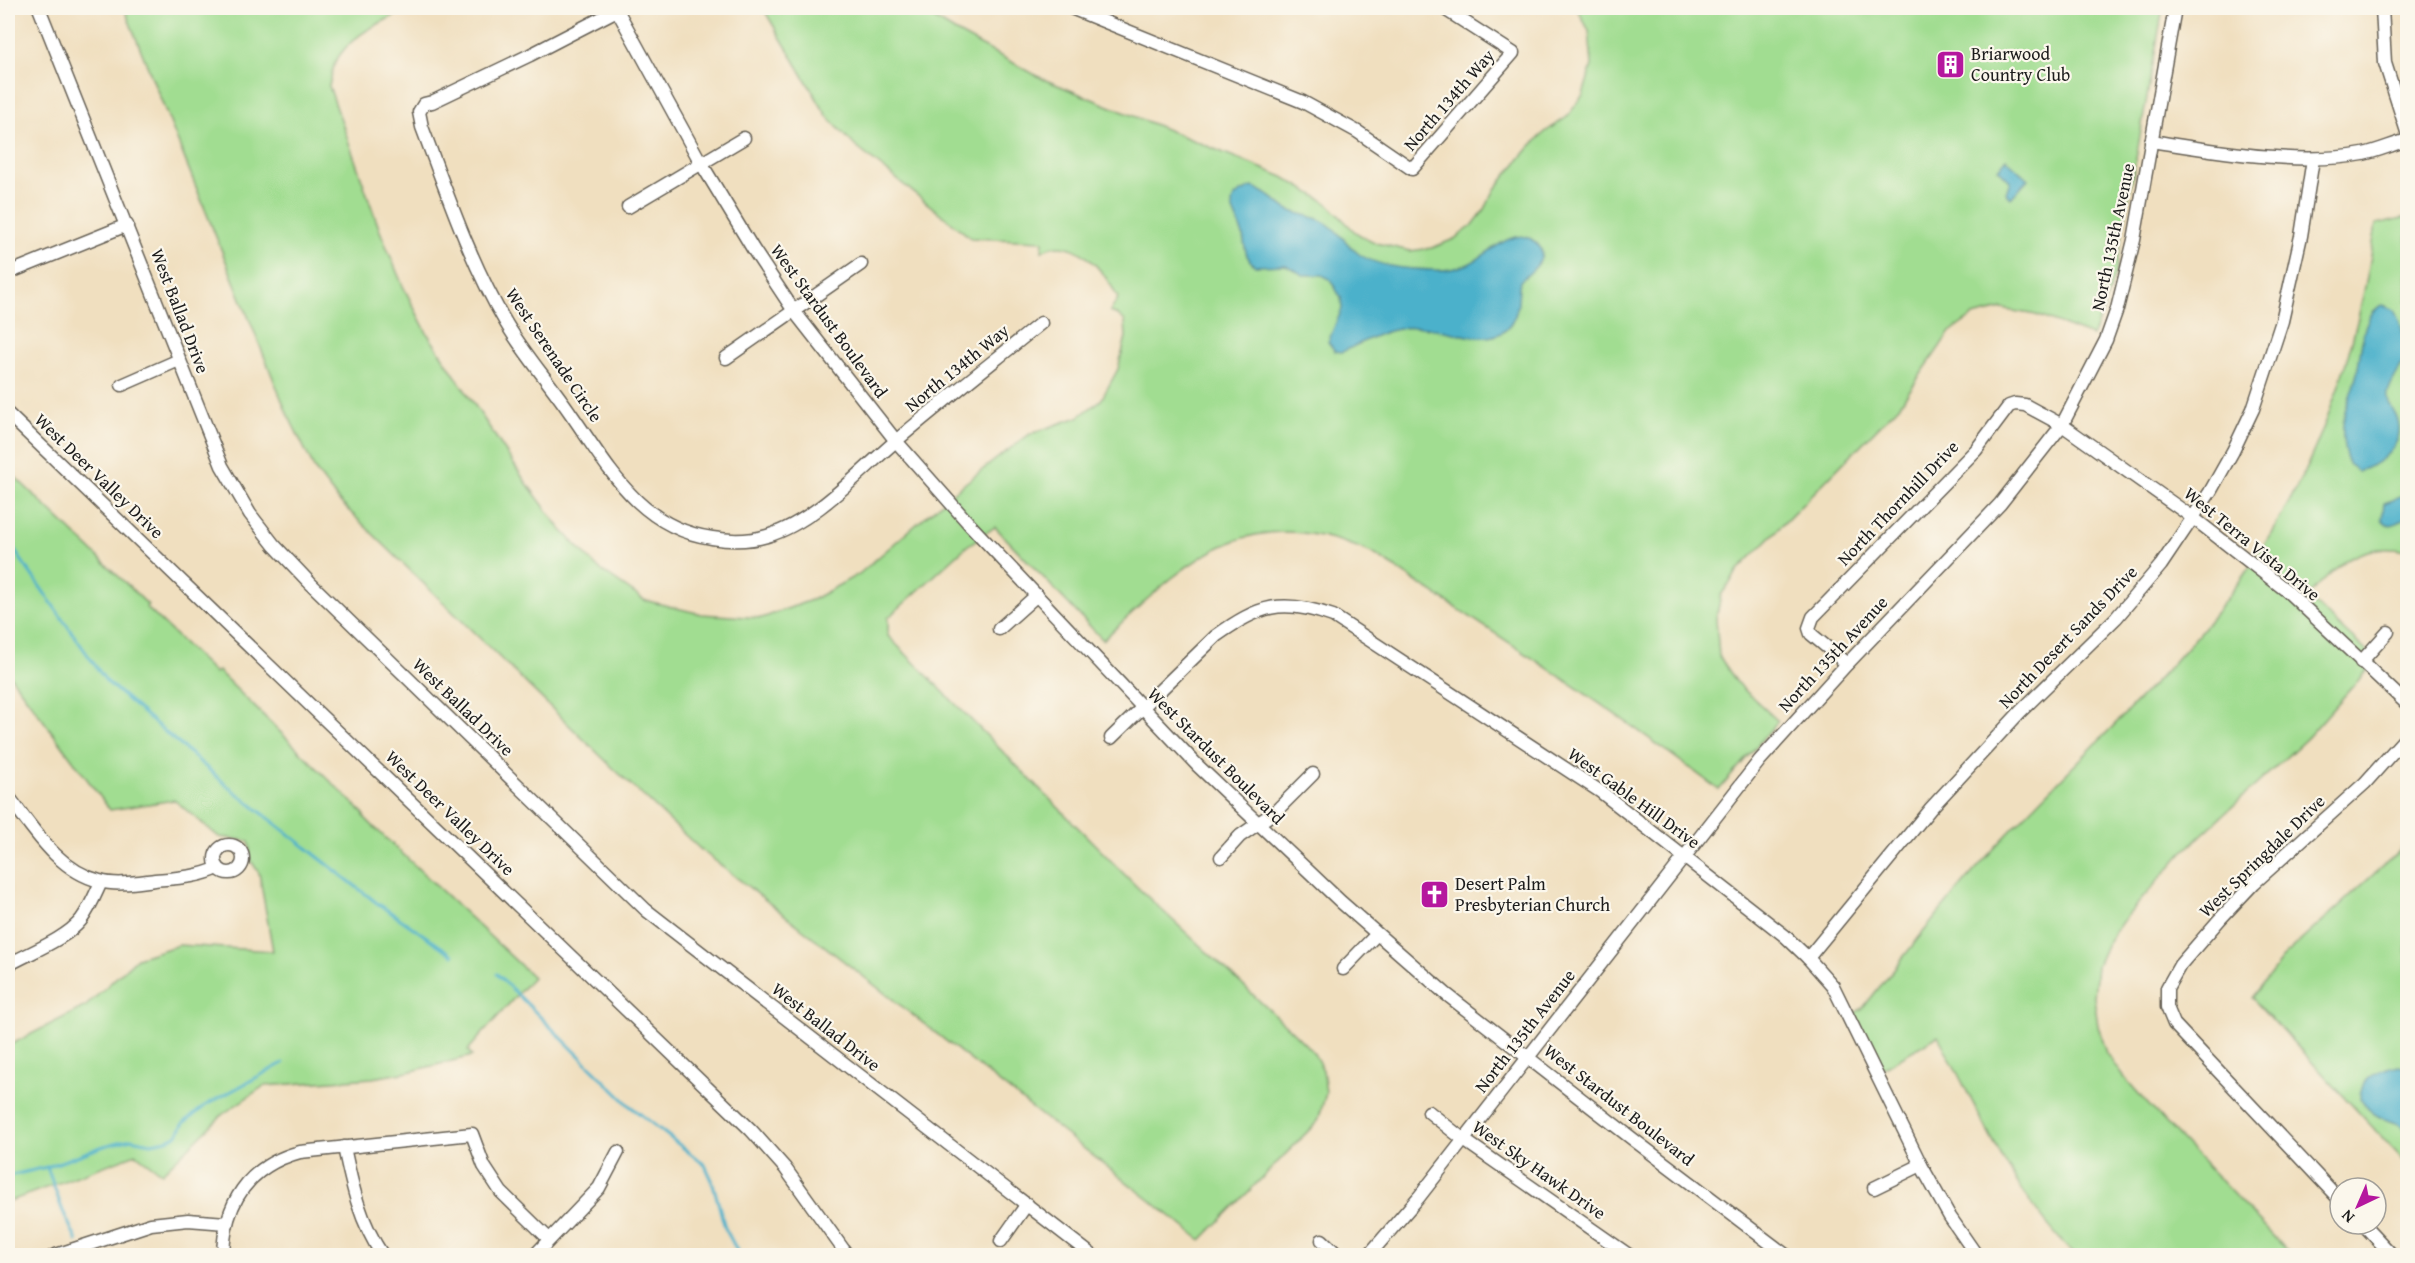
<svg xmlns="http://www.w3.org/2000/svg" width="2415" height="1263" font-family="'Gentium Book Plus',serif">
  <rect width="100%" height="100%" fill="#fbf7ec"/>
  <filter id="ink" filterUnits="userSpaceOnUse"><feTurbulence type="fractalNoise" baseFrequency=".0167" numOctaves="2"/><feDisplacementMap in="SourceGraphic" scale="12" xChannelSelector="R" yChannelSelector="G"/><feConvolveMatrix kernelMatrix="1 2 1 2 8 2 1 2 1" color-interpolation-filters="sRGB"/></filter>
  <filter id="wash" filterUnits="userSpaceOnUse"><feTurbulence type="fractalNoise" baseFrequency=".008" numOctaves="4" result="noise"/><feDisplacementMap in="SourceGraphic" scale="24" xChannelSelector="R" yChannelSelector="G"/><feGaussianBlur stdDeviation="1.35" result="paint"/><feColorMatrix in="noise" values="0 0 0 0 0 0 0 0 0 0 0 0 0 0 0 0 0 1.4 0 .05"/><feComposite in="paint" operator="in"/></filter>
  <g filter="url(#wash)">
    <rect width="100%" height="100%" fill="#f0dfbf"/>
    <g fill="#a1dd91" stroke="#5e7c56" stroke-width="1.5">
      <path d="M124,8h286c-27,14 -61,26 -75,55 -3,7 -4,16 -6,23l51,145 22,53 25,49 96,145 37,50 38,40 46,32 57,14 61,4 52,-19 45,-25 96,-83 49,-38 26,-19 48,-17 23,-17 17,-31 8,-32 -1,-16 -7,-6 -8,-3 8,-14c-13,-26 -43,-66 -76,-47l1,-10 -72,-3 -116,-92 -28,-30 -64,-108h154l39,24 87,47 240,98 43,25 29,30 17,10 38,9 22,-3 22,-9 18,-13 13,-17 10,-20 34,-41 16,-16 22,-15 16,-22 9,-30 -3,-34 -12,-23h586l-47,262 -13,41 -11,25 -56,-21 -34,-6 -29,7 -23,16 -51,74 -159,162 -19,27 -5,24 3,37 19,28 40,37 -59,69c-111,-85 -228,-159 -345,-236 -127,-56 -182,3 -271,86l-108,-113 -28,19 -79,72v18l248,250 157,146 20,20 10,18 3,23 -8,28 -117,119 -501,-391 -87,-81 -275,-268 -23,-30 -28,-57z"/>
      <path d="M2407,217v334c-46,-10 -71,13 -99,46l68,63 -69,78 -125,115 -60,69 -16,23 -9,21 -3,31 4,29 9,27 17,24 22,25 145,153h-216c-63,-62 -95,-142 -137,-219l-57,33 -28,-55 10,-6c50,-63 99,-127 154,-184 77,-81 162,-157 227,-249 74,-104 114,-226 132,-351z"/>
      <path d="M8,470l133,128 7,7 -2,2 69,66 3,-2 146,143v3l10,10 159,150 -65,73 4,6 -64,16 -36,6 -108,8 -41,28 -61,59 -26,-19 -128,48v-156l78,-40 51,-48 42,-13 94,6 -14,-78 -8,-12 -2,-20 -30,-4 -45,-37 -64,10 -102,-137z"/>
      <path d="M2407,844v320l-155,-166 33,-43z"/>
    </g>
    <g fill="#4cb1cb" stroke="#346674" stroke-width="1.5">
      <path d="M2006,159l22,20 -17,19 -5,-5 4,-12 -12,-12z"/>
      <path d="M1253,187c14,5 22,14 34,22 12,6 24,6 35,12 15,6 24,24 37,33 20,14 52,15 75,16 10,1 23,-2 32,-5 18,-6 45,-38 65,-26 24,15 2,32 -11,42 -2,10 -1,19 -3,28 -12,51 -67,17 -101,18 -31,1 -48,13 -74,25l-7,-1 -7,-9 14,-33 -1,-11 -11,-19 -8,-4h-19l-17,-10 -31,1c-11,-10 -9,-16 -12,-30 -6,-24 -26,-37 10,-49z"/>
      <path d="M2383,305l11,5c11,20 16,41 4,62 -4,7 -8,13 -10,21 -2,11 5,15 9,25 10,26 -17,47 -39,53l-10,-7c-4,-14 -7,-32 -4,-47 2,-13 9,-27 12,-40 6,-20 3,-64 27,-72z"/>
      <path d="M2407,495v21c-8,5 -17,15 -25,3l2,-16z"/>
      <path d="M2399,1065l8,3v65c-5,-11 -19,-11 -29,-17 -8,-4 -13,-10 -18,-17 -1,-22 21,-30 39,-34z"/>
    </g>
    <g fill="none" stroke-linecap="round" stroke-linejoin="round">
      <g stroke="#4cb1cb" stroke-width="3">
        <path d="M8,541l98,140 124,107 147,115 76,52"/>
        <path d="M497,974l133,132 75,59 7,15 13,48 15,28"/>
        <path d="M47,1167l15,42 15,32"/>
        <path d="M8,1176l39,-9 57,-21 27,-7 20,4 16,-3 9,-4 8,-13 22,-18 77,-42"/>
      </g>
    </g>
  </g>
  <g filter="url(#ink)">
    <g fill="none" stroke-linecap="round" stroke-linejoin="round">
      <defs>
        <g id="minor">
          <path d="M39,8l183,458 28,48 24,31 36,38 336,327 447,346"/>
          <path d="M616,8l85,155 52,86 41,62 102,130 75,85 227,240 143,136 105,92 188,146 153,116"/>
          <path d="M621,8l-91,47 -98,47 -8,2 -5,8 3,15c25,66 48,135 84,196 19,32 44,60 65,91 38,54 69,114 141,124 17,3 38,3 55,-2 48,-14 92,-64 130,-96 47,-40 96,-78 144,-117"/>
          <path d="M1071,8l232,94 55,30 54,37 101,-116 -70,-45"/>
          <path d="M2382,8l3,55 23,72"/>
          <path d="M2151,141c65,10 148,25 212,13 15,-3 30,-10 45,-14"/>
          <path d="M628,207l116,-69"/>
          <path d="M8,273l119,-48"/>
          <path d="M726,358l135,-94"/>
          <path d="M122,385l57,-25"/>
          <path d="M8,414l743,716 34,38 63,88"/>
          <path d="M999,629l38,-34"/>
          <path d="M2361,662l27,-30"/>
          <path d="M1847,664l-36,-30 -2,-6 4,-11 163,-167 33,-44 6,-2 10,1 37,20 130,92 95,74 121,114"/>
          <path d="M1111,738l105,-102c43,-31 66,-38 117,-20l268,176 184,144 23,22 25,28 88,179 29,52 27,39"/>
          <path d="M8,796c25,32 50,75 92,85 17,5 38,1 55,-1 22,-2 44,-3 63,-12"/>
          <circle cx="229" cy="859" r="14"/>
          <path d="M1221,857l19,-21 36,-25 37,-37"/>
          <path d="M1808,958l123,-150 89,-96 96,-94 45,-53 49,-73 23,-41 20,-42 29,-88 19,-85 12,-77"/>
          <path d="M8,965c21,-12 58,-26 73,-45 9,-12 14,-25 20,-38"/>
          <path d="M1343,969l34,-35"/>
          <path d="M1429,1112l35,28 166,116"/>
          <path d="M344,1147c8,39 16,75 39,109"/>
          <path d="M1874,1188l47,-23"/>
          <path d="M2340,1200l-166,-176 -7,-17v-19l13,-23 40,-46 34,-36 111,-100 43,-48"/>
          <path d="M2363,1224l30,32"/>
          <path d="M1322,1240l17,16"/>
          <path d="M1001,1241l26,-37"/>
          <path d="M53,1256l98,-32 37,-4 38,3"/>
          <path d="M223,1256c1,-53 25,-90 77,-104l172,-18 12,32 17,26 48,47"/>
          <path d="M534,1256l65,-68 19,-36"/>
          <path d="M1368,1256l51,-59 341,-437 87,-96 153,-160 62,-79 44,-85 11,-31 17,-69 41,-232"/>
        </g>
      </defs>
      <use href="#minor" stroke="#666055" stroke-width="15"/>
      <use href="#minor" stroke="#fff" stroke-width="12"/>
    </g>
  </g>
  <defs>
    <symbol id="building-square" viewBox="-11 -11 22 22"><rect x="-9" y="-9" width="18" height="18" rx="4" fill="#b5179e" stroke="#fbf7ec"/><path d="M-4-6H4V6H1V3H-1V6H-4ZM-2.5-4.3h1.7v1.8h-1.7ZM.8-4.3h1.7v1.8H.8ZM-2.5-1h1.7V.8h-1.7ZM.8-1h1.7V.8H.8Z" fill="#fff"/></symbol>
    <symbol id="church-square" viewBox="-11 -11 22 22"><rect x="-9" y="-9" width="18" height="18" rx="4" fill="#b5179e" stroke="#fbf7ec"/><path d="M-1.2-6h2.4v3.5h3.3v2.4h-3.3V6h-2.4V-.1h-3.3v-2.4h3.3Z" fill="#fff"/></symbol>
  </defs>
  <g fill-rule="evenodd">
    <use href="#building-square" x="1934" y="48" width="33" height="33"/>
    <use href="#church-square" x="1418" y="878" width="33" height="33"/>
  </g>
  <g text-anchor="middle" stroke-width="4.5" stroke-linejoin="round" paint-order="stroke">
    <g font-size="18" fill="#1c1c1c" stroke="#fbf7ec" text-anchor="start">
      <text x="1971" y="60">Briarwood<tspan x="1971" dy="21">Country Club</tspan></text>
      <text x="1455" y="890">Desert Palm<tspan x="1455" dy="21">Presbyterian Church</tspan></text>
    </g>
    <g font-size="18" fill="#1c1c1c" stroke="#fbf7ec">
      <text transform="translate(1449 100) rotate(-49)" y="6">North 134th Way</text>
      <text transform="translate(2113 237) rotate(-78)" y="6">North 135th Avenue</text>
      <text transform="translate(180 311) rotate(69)" y="6">West Ballad Drive</text>
      <text transform="translate(829 321) rotate(54)" y="6">West Stardust Boulevard</text>
      <text transform="translate(554 355) rotate(56)" y="6">West Serenade Circle</text>
      <text transform="translate(957 368) rotate(-39)" y="6">North 134th Way</text>
      <text transform="translate(99 476) rotate(44)" y="6">West Deer Valley Drive</text>
      <text transform="translate(1898 503) rotate(-46)" y="6">North Thornhill Drive</text>
      <text transform="translate(2252 544) rotate(39)" y="6">West Terra Vista Drive</text>
      <text transform="translate(2068 637) rotate(-46)" y="6">North Desert Sands Drive</text>
      <text transform="translate(1833 654) rotate(-47)" y="6">North 135th Avenue</text>
      <text transform="translate(463 707) rotate(44)" y="6">West Ballad Drive</text>
      <text transform="translate(1216 756) rotate(45)" y="6">West Stardust Boulevard</text>
      <text transform="translate(1634 798) rotate(36)" y="6">West Gable Hill Drive</text>
      <text transform="translate(450 813) rotate(44)" y="6">West Deer Valley Drive</text>
      <text transform="translate(2262 856) rotate(-44)" y="6">West Springdale Drive</text>
      <text transform="translate(826 1027) rotate(38)" y="6">West Ballad Drive</text>
      <text transform="translate(1525 1031) rotate(-52)" y="6">North 135th Avenue</text>
      <text transform="translate(1619 1105) rotate(38)" y="6">West Stardust Boulevard</text>
      <text transform="translate(1539 1170) rotate(35)" y="6">West Sky Hawk Drive</text>
    </g>
  </g>
  <rect width="2415" height="1263" fill="none" stroke="#fbf7ec" stroke-width="30"/>
  <g transform="translate(2358 1206) rotate(224)"><circle r="28" fill="#fbf7ec" stroke="#a29f99" stroke-width="1.5"/>
  <path d="M0-4.5L10 22L0 15L-10 22Z" fill="#b5179e"/>
  <text y="-9" font-size="16" font-weight="bold" text-anchor="middle" fill="#1c1c1c">N</text>
  </g>
</svg>
